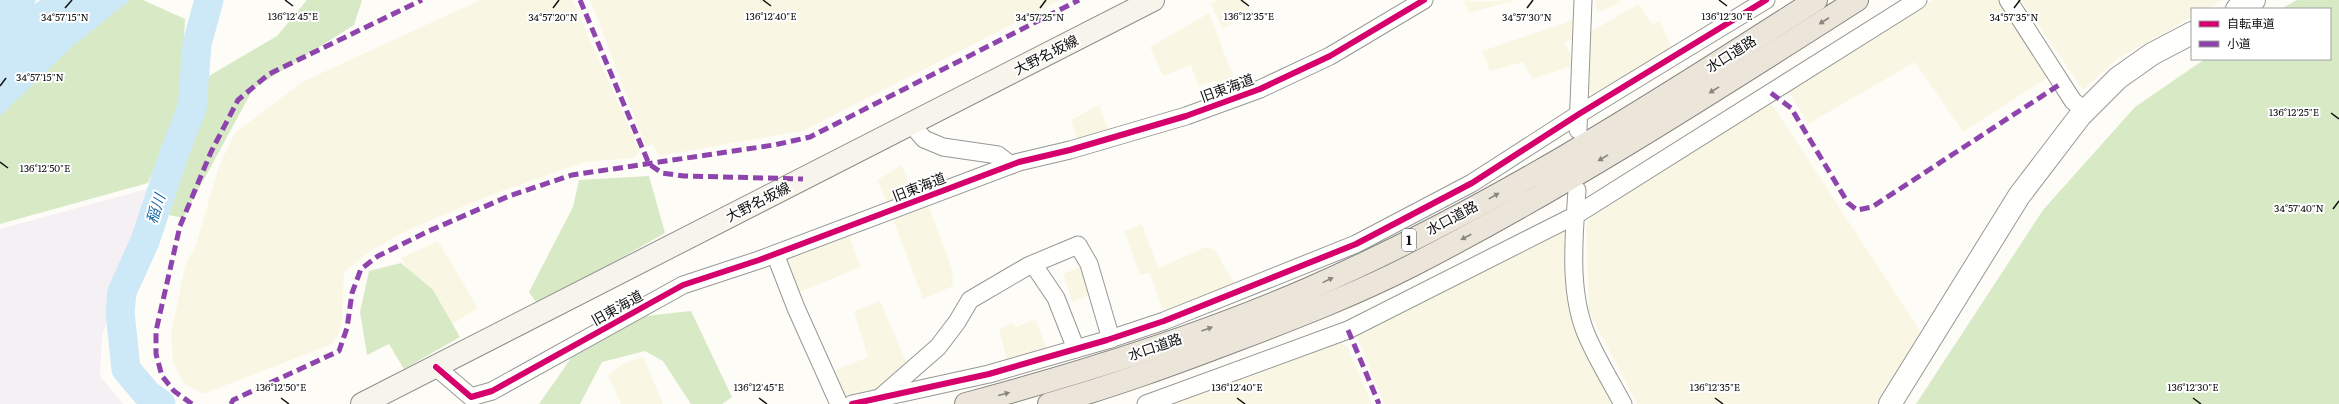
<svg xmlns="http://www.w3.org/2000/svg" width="2339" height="404" font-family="Literata,'Noto Sans JP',serif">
  <rect width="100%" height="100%" fill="#fdfcf7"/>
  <path fill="#f5f0f3" d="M147,189l-25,92 -20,54 -2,41 23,28h-123v-175z"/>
  <g fill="#f9f7e4">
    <path d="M480,0h92l68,151 -6,7 -49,4 -97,34 -82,35 -37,21 -25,20 -2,47 -4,17 -8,9 -127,49 -20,-11 -10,-21 -2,-28 15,-72 9,-14 24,-82 16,-33 67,-51z"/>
    <path d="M590,0h470l-257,131 -145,25 -5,-12 -7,3z"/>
    <path d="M1217,0h29l5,9 -28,20 -13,-25z"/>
    <path d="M1464,0l10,2 43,-2 -48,13z"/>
    <path d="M1595,0h26l-5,5 -19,7z"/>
    <path d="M1933,0h66l48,78 -84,54 -48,-70 -107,62 -21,-35z"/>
    <path d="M2021,0h201l-16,9h-14v8l-76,43 -33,30z"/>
    <path d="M1638,4l14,20 8,-3 13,30 -76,48 -12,-12 2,-53z"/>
    <path d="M1209,13l27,71 -17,4 -4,-7 -17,5 -7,-21 -28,11 -13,-29z"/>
    <path d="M1576,19v20l-12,3 6,12 2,12 -39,13 -10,-17 -33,9 -8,-20z"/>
    <path d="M1768,98l154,236 -43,70h-242l-48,-92 -3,-86 6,-11z"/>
    <path d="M1099,105l9,24 -31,10 -6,-19z"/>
    <path d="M902,165l10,26 -25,11 -10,-22z"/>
    <path d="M928,205l24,64 1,17 -30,13 -31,-83z"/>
    <path d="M1142,224l16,44 48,-21 9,3 20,35 -70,33 -15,-45 -10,2 -16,-44z"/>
    <path d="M1563,230l4,4 2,59 49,111h-234l-28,-70 94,-46z"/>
    <path d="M848,233l13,34 -64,26 -15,-34z"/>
    <path d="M438,241l40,67 -33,21 -44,-71z"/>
    <path d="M1085,265l11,27 -23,10 -10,-28z"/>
    <path d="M880,301l29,67 -29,24 -30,7 -13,-10 -7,-17 38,-15 -14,-46z"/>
    <path d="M1036,319l11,31 -39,14 -9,-35 13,-6 4,4z"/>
    <path d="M1339,341l9,7 24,56h-207l62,-20z"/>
    <path d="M643,357l20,47h-42l-13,-29 16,-12z"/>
  </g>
  <g fill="#d8eac5">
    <path d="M115,0h28l42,19 -5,91 -32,73 -148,41v-133z"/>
    <path d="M307,0h55l-8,25 -101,64 -70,129 -14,-3 40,-139 68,-40z"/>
    <path d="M2297,0h42v404h-423l127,-194 92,-103 70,-48h125v-50h-49z"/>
    <path d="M649,176l16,57 -127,72 -9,-13 44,-85 6,-27z"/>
    <path d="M401,263l32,27 27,47 -56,32 -15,-25 -22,11 -7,-43 9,-41z"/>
    <path d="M691,311l41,86 -10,7h-31l-28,-43 -18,-10 -43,11 -22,42h-41l33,-47 73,-41z"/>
  </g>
  <path fill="#cde8f7" d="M0,0h36l-2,4 7,-4h89l-57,46 -73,70z"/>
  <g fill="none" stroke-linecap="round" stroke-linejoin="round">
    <path stroke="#cde8f7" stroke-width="29" d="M161,404l-14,-10 -21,-25 -6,-57 2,-20 23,-51 30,-90 17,-43 5,-64 12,-44"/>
    <defs>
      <g id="minor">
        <path d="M2008,0l65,101 13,10"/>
        <path d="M911,124l13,15 19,8 55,8 13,10"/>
        <path d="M1578,130l5,-130"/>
        <path d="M1577,190c-3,47 -9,102 10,146 10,23 24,46 36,68"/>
        <path d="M775,254l21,54 43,96"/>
        <path d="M1033,264l23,34 20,51"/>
        <path d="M436,367l35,30 21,-6 191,-106 76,-25 260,-98 51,-12 116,-34 74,-27 70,-33 94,-56"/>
        <path d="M882,396l56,-49 19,-25 13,-22 58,-34 50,-21 11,19 22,75"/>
        <path d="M852,404l137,-30 118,-34 57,-19 192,-77 116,-61 107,-69 187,-114"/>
        <path d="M1146,404l202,-74 228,-115 342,-215"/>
      </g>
      <g id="tertiary">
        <path d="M2237,9l17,-9"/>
        <path d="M1890,404l129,-208 61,-80 38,-38 34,-24 40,-21"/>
      </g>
      <path id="secondary" d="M362,404l791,-404"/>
      <g id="trunk">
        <path d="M966,404c116,-31 232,-67 342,-115 179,-78 345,-184 508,-289"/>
        <path d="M1049,404c65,-18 127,-41 190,-65 58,-22 117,-45 172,-73 154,-79 300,-173 446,-266"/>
      </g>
    </defs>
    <use href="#minor" stroke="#979795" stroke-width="19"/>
    <use href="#tertiary" stroke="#979795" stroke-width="24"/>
    <use href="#secondary" stroke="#8e8d8b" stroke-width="24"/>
    <use href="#trunk" stroke="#858482" stroke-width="24"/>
    <use href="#minor" stroke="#fffffe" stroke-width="17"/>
    <use href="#tertiary" stroke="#fffffe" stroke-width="22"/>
    <use href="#secondary" stroke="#f6f4eb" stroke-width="22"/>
    <use href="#trunk" stroke="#ece5da" stroke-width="22"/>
    <g stroke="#8e44ad" stroke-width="5" stroke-dasharray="10 5" stroke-linecap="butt">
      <path d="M580,0l69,164 13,9 22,3 119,3"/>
      <path d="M1771,93l20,15 57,95 9,7 15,-3 190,-124"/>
      <path d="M1348,330l31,74"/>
      <path d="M192,404l-18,-13 -12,-15 -6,-22v-23l24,-105 31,-74 27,-52 31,-26 153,-74"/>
      <path d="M231,404l2,-4 106,-49 8,-23 5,-35 9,-24 17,-13 51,-25 80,-35 63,-21 202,-30 36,-8 269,-137"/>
    </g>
    <defs>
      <g id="cycleway">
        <path d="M436,367l35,30 21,-6 191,-106 76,-25 260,-98 51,-12 116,-34 74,-27 70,-33 94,-56"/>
        <path d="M852,404l137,-30 118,-34 57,-19 192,-77 116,-61 107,-69 187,-114"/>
      </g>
    </defs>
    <use href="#cycleway" stroke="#fff" stroke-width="8"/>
    <use href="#cycleway" stroke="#d6006c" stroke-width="6"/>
  </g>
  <defs><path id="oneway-solid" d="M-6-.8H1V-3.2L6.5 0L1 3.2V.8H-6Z"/></defs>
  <g fill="#898680">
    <use href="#oneway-solid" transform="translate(1824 21) rotate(147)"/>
    <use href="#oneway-solid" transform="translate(1714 90) rotate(148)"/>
    <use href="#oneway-solid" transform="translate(1603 158) rotate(149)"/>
    <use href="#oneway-solid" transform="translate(1494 196) rotate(-29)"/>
    <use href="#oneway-solid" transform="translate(1466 237) rotate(152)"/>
    <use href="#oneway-solid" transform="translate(1328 280) rotate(-26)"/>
    <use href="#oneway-solid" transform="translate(1207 329) rotate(-20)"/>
    <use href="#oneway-solid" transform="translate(1004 394) rotate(-15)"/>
  </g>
  <path fill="none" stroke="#111" stroke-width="1.5" d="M285,0l8,6M763,0l8,6M1241,0l8,6M1719,0l8,6M65,8l7,-8M553,8l6,-8M1040,8l6,-8M1527,8l6,-8M2014,8l6,-8M0,86l6,-8M2331,113l8,6M0,162l8,6M2333,209l6,-8M281,398l8,6M759,398l8,6M1237,398l8,6M1715,398l8,6M2193,398l8,6"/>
  <g text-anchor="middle" stroke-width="4" stroke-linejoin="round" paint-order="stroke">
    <rect fill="#fff" stroke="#585858" stroke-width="1" x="1402" y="229" width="14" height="22" rx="3"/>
    <g font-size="13" font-weight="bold" fill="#111">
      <text x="1409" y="245">1</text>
    </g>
    <g font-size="14" fill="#111" stroke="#fff">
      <text transform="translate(1731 54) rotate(-32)" y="5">水口道路</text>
      <text transform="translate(1046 55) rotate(-27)" y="5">大野名坂線</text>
      <text transform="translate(1227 88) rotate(-20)" y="5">旧東海道</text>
      <text transform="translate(919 187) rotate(-21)" y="5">旧東海道</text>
      <text transform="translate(758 202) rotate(-27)" y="5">大野名坂線</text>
      <text transform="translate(1452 218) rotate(-28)" y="5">水口道路</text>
      <text transform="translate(617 308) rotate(-29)" y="5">旧東海道</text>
      <text transform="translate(1155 347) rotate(-19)" y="5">水口道路</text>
    </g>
    <g font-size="15" font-style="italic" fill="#1768a6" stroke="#fff">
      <text transform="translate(156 209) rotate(-72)" y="5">稲川</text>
    </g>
  </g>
  <g font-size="10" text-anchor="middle" fill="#111" stroke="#fff" stroke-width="4" stroke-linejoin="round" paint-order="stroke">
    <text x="293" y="20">136°12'45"E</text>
    <text x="771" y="20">136°12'40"E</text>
    <text x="1249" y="20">136°12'35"E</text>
    <text x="1727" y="20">136°12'30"E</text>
    <text x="65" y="21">34°57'15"N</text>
    <text x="553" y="21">34°57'20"N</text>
    <text x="1040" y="21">34°57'25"N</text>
    <text x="1527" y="21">34°57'30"N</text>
    <text x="2014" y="21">34°57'35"N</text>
    <text x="40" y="81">34°57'15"N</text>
    <text x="2294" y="116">136°12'25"E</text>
    <text x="45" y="172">136°12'50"E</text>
    <text x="2299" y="212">34°57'40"N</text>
    <text x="281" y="391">136°12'50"E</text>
    <text x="759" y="391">136°12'45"E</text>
    <text x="1237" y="391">136°12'40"E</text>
    <text x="1715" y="391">136°12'35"E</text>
    <text x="2193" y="391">136°12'30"E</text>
  </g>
  <rect x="2191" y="8" width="140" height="52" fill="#ffffff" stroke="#a0a0a0"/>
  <rect x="2199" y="21" width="20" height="6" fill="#d6006c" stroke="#a0a0a0"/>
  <text x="2227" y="28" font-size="12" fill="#111111">自転車道</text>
  <rect x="2199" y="41" width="20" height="6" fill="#8e44ad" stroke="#a0a0a0"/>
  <text x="2227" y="48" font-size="12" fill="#111111">小道</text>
</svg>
